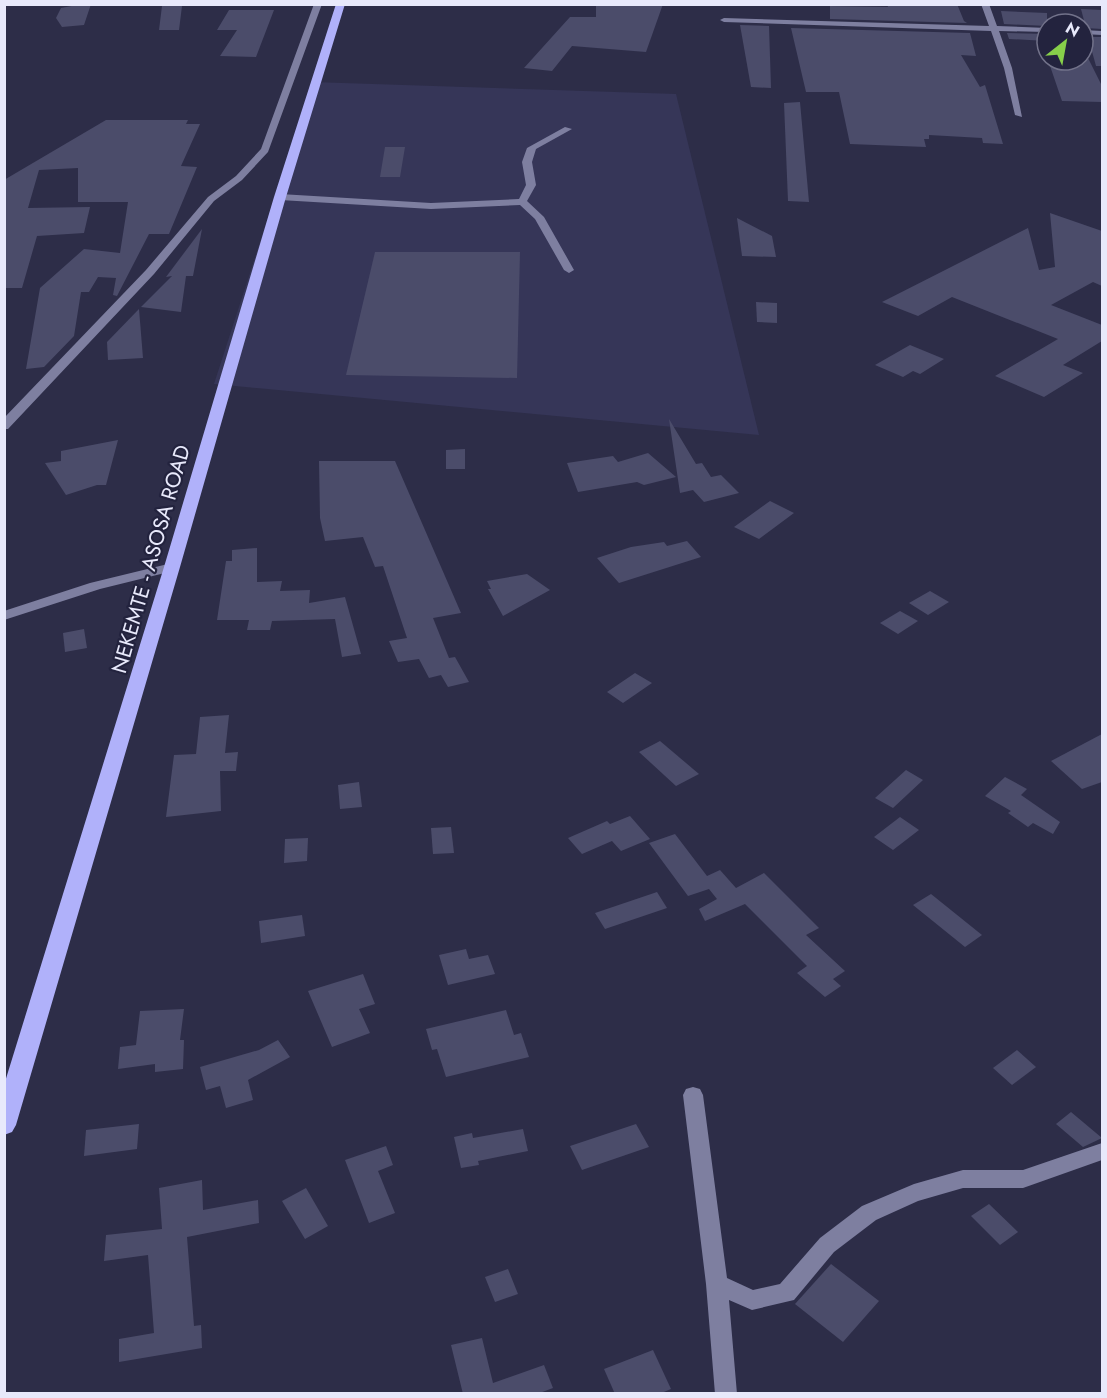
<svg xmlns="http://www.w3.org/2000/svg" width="1107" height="1398" font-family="Jost,sans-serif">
  <rect width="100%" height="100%" fill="#2d2d48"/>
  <path fill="#363658" d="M312,82l364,12 83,341 -545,-51z"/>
  <g fill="#4b4c6a">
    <path d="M82,4h9l-7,21 -22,2 -6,-9 5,-10z"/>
    <path d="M596,4h67l-17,48 -74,-6 -20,25 -28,-3 46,-51h26z"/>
    <path d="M887,4h70l7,17 3,2 -137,-4v-13l58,1z"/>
    <path d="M162,6h20l-3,24h-20z"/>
    <path d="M1081,9l21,1v19l-16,-1z"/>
    <path d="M229,10h45l-18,47 -36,-1 17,-26h-20z"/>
    <path d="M1001,11l46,2v13l-43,-2z"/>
    <path d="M740,25l29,1 2,62 -20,-1z"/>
    <path d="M791,28l179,5 6,23 -15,-1 19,32 5,-2 18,59 -20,-1 -1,-5 -53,-3v4h-5l2,8 -76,-3 -11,-52h-33z"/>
    <path d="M1007,33l40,1v7l-38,-2z"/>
    <path d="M1088,37h14v29h-6z"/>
    <path d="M1083,58h5l14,28v16l-40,-1 -14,-41h35z"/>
    <path d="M800,102l9,100 -21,-1 -4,-98z"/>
    <path d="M106,120h82l-2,4h14l-19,42 16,1 -28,67h-20l-32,62 -4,-1 3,-17 -18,-1 -9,15h-8l-7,44 -30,31 -18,2 14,-81 44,-39 36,4 8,-51h-50v-34l-39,2 -11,38 62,-1 -6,26 -47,3 -15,52h-18v-108z"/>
    <path d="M385,147h20l-5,30h-20z"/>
    <path d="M1050,213l52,18v55l-9,-4 -42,23 51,20v16l-39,24 20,8 -39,24 -49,-21 63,-37 -106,-42 -34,19 -36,-14 146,-74 11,42 16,-3z"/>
    <path d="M737,218l35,18 4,21 -34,-1z"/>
    <path d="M202,229l-9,47h-7l-5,36 -40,-5 31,-31 -6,1z"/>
    <path d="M375,252h145l-3,126 -171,-3z"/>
    <path d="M756,302l21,1v20l-20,-1z"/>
    <path d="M139,309l4,49 -35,2 -1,-18z"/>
    <path d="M910,345l34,14 -24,15 -7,-3 -10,6 -28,-12z"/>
    <path d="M669,419l27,45 6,-1 9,14 10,-2 18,18 -35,9 -11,-12 -13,3z"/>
    <path d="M118,440l-12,45h-9l-31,10 -21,-32 16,-2v-10z"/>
    <path d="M465,449v20h-19v-19z"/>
    <path d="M648,453l28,24 -32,8 -7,-3 -59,10 -11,-29 46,-7 5,6z"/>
    <path d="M319,461h76l66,152 -28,5 16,40 6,-1 14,25 -21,5 -7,-12 -12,3 -10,-19 -21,3 -9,-21 18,-3 -24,-72 -8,1 -12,-30 -38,4 -5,-23z"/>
    <path d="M770,501l24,12 -35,26 -25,-12z"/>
    <path d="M687,541l14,16 -82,26 -22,-25 34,-11 33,-5 3,4z"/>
    <path d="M257,548v34l25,-1 -2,10 30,-1 -1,13 36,-6 16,57 -19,3 -7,-38 -63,2 -2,9h-23l2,-10h-32l9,-59h6v-11z"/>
    <path d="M527,574l23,16 -47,26 -15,-27h3l-4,-8z"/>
    <path d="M930,591l19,11 -21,13 -19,-12z"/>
    <path d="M900,611l18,10 -20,13 -18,-11z"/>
    <path d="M84,629l3,19 -22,4 -2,-19z"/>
    <path d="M635,673l17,10 -29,20 -16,-11z"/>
    <path d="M229,715l-4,38 13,-1 -2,19h-16l1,40 -55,6 8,-62 22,-1 4,-37z"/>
    <path d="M1102,734v48l-20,7 -31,-28z"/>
    <path d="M660,741l39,33 -23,12 -37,-34z"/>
    <path d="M906,770l17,10 -30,28 -18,-10z"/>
    <path d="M1005,777l22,12 -6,6 39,27 -7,12 -20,-11 -5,4 -20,-14 3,-2 -26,-15z"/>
    <path d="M359,782l3,25 -22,2 -2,-24z"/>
    <path d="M630,816l20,23 -29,12 -9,-10 -30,13 -14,-16 39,-17 3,3z"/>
    <path d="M900,817l19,13 -26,20 -19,-13z"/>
    <path d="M451,827l3,26 -21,1 -2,-26z"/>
    <path d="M675,834l32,42 13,-6 16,18 28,-15 55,55 -13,7 39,36 -12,8 8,7 -16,11 -28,-24 10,-7 -62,-62 -40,17 -6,-12 18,-10 -8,-10 -21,7 -39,-53z"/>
    <path d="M308,838l-1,23 -23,2 1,-24z"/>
    <path d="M657,892l10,16 -62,21 -10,-16z"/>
    <path d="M931,894l51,41 -17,12 -52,-42z"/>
    <path d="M302,915l3,21 -44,7 -2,-22z"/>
    <path d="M466,949l3,10 19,-4 7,19 -47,11 -9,-30z"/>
    <path d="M363,974l12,30 -16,5 11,24 -38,14 -24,-56z"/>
    <path d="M184,1009l-4,31h4l-1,29 -28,3v-8l-37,5 2,-22 16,-2 4,-34z"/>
    <path d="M506,1010l8,25 7,-2 8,24 -83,20 -9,-28 -5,1 -6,-21z"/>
    <path d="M278,1040l12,17 -42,23 5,20 -27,8 -6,-22 -14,4 -6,-23 59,-17z"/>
    <path d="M1017,1050l19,17 -24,18 -19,-17z"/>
    <path d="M1071,1112l31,26 -19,9 -27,-23z"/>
    <path d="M139,1124l-2,25 -53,7 2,-26z"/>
    <path d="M636,1124l13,23 -67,23 -12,-24z"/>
    <path d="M523,1129l5,22 -50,10 1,4 -18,3 -7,-31 18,-4 1,5z"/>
    <path d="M386,1146l7,19 -15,6 17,42 -26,10 -24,-63z"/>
    <path d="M202,1180l1,30 55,-10 1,23 -72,14 7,89 7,-1 1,23 -83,14v-23l35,-6 -6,-78 -44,6 2,-26 56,-6 -3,-41z"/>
    <path d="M306,1188l22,38 -23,13 -23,-38z"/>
    <path d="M989,1204l29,28 -18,13 -29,-29z"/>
    <path d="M831,1264l48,37 -36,41 -48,-38z"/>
    <path d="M508,1269l10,25 -23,8 -10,-25z"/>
    <path d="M482,1338l11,45 51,-18 9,23 -16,6h-74l-12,-49z"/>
    <path d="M653,1350l18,39 -12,5h-44l-11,-25z"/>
  </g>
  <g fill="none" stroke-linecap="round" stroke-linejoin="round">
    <g fill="#7e7fa0" fill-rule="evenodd">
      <path d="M314,4h8l-54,148 -26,28 -28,21 -60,73 -146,155h-4v-11l142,-148 62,-73 28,-21 25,-27z"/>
      <path d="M981,4h8l8,22 50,2v4l-48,-1 13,37 10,49 -7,-2 -11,-47 -13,-37 -267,-9 -4,-2 4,-2 265,8z"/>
      <path d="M1083,30l19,1v4l-19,-1z"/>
      <path d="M565,127l7,2 -36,20 -4,13 4,23 -9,16 17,16 30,53 -5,3 -5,-3 -29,-51 -15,-14 -89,4 -151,-9 -5,-3 5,-3 151,9 88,-4 7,-14 -4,-23 5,-14z"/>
      <path d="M172,563l5,1 2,3 -2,3 -77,19 -96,31v-9l86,-28z"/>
      <path d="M693,1087l7,2 3,6 24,183 26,12 27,-6 40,-46 42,-32 52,-22 49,-14h60l79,-27v17l-79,28h-60l-45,13 -42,19 -42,32 -40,48 -42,10 -23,-10 8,94h-22l-9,-110 -23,-189 3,-6z"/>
    </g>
    <path fill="#b0b1fa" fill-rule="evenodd" d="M336,4h9l-59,193 -106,370 -164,558 -4,7 -8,3v-50l160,-518 110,-370z"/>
  </g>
  <g text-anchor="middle" stroke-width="4.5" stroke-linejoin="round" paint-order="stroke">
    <g font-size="21" fill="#e8e9fb" stroke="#23233e">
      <text transform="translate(151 559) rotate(-74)" y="7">NEKEMTE - ASOSA ROAD</text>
    </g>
  </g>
  <rect width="1107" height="1398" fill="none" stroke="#e8e9fb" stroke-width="12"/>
  <g transform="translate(1065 42) rotate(31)"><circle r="28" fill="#23233e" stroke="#72728a" stroke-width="1.5"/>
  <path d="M0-4.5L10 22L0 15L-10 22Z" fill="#87cf4a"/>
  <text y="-9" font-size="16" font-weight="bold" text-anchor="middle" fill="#e8e9fb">N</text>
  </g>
</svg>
